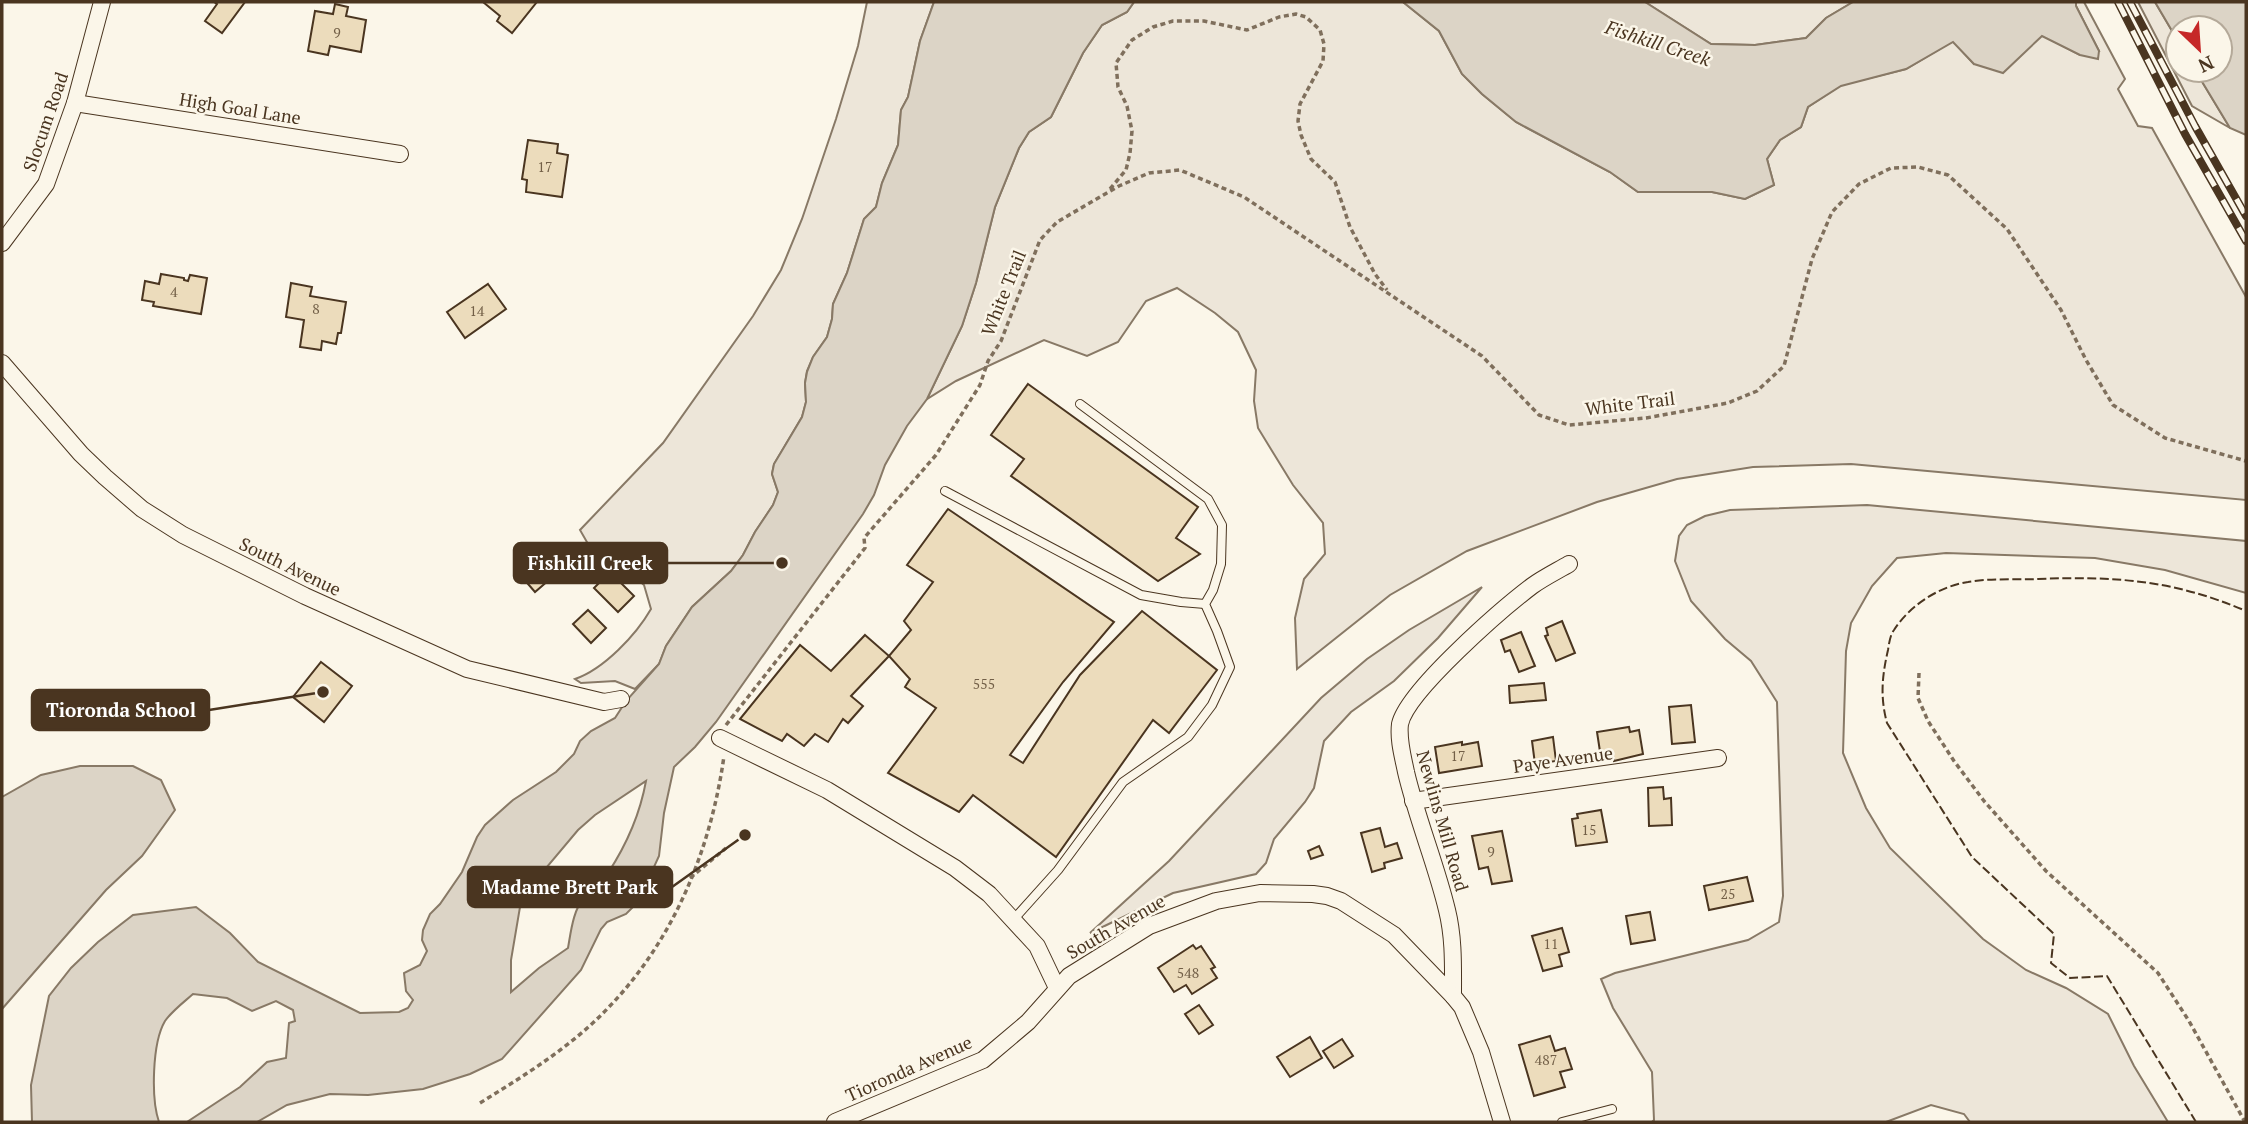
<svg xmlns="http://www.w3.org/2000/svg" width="2248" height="1124" font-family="'PT Serif',serif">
  <rect width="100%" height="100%" fill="#fbf6e9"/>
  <g fill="#ede6d9" stroke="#887966" stroke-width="2">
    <path d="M867,2h67l-14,39 -12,56 -7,13 -3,35 -16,38 -6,24 -12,12 -17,54 -14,31 -1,15 -5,18 -14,20 -6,14 -2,12 1,19 -4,15 -28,47 -2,10 6,18 -5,13 -18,27 -12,23 -12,16 -39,36 -26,39 -7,18 -24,25 -20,-8 -34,2 -6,-4c29,-10 61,-44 76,-70l-7,-24 -19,-16 -26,-6 -19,-33 83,-87 90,-127 28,-46 21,-51 34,-100 22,-73z"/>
    <path d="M1134,2h269l36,29 23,43 20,20 34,28 94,50 28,20h74l33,7 29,-14 -7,-26 13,-19 21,-13 7,-20 33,-22 65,-16 47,-28 21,23 68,-29 38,20 19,-4 -23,-45v-4h8l41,77 -7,10 20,37 14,2 94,169v203l-395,-36 -98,3 -76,12 -80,23 -130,49 -77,44 -93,74 -2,-51 9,-39 21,-25 -2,-31 -30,-38 -35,-57 -4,-27 2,-31 -18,-38 -23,-19 -38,-25 -31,13 -28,41 -31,14 -43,-16 -88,41 -29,18 35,-73 14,-43 19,-76 24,-59 10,-16 22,-15 32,-64 19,-28 25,-13z"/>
    <path d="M1645,2h208l-27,16 -20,20 -51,7 -44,-1z"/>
    <path d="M2138,2h17l23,39v29h17l35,58 -38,-22z"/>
    <path d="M1867,505l379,36v52l-81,-23 -70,-12 -149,-5 -49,5 -25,28 -21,37 -5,28 -3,102 23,55 24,40 93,91 43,31 40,18 42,26 26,52 34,56h-198l-6,-8 -33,-9 -45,17h-234l2,-2 -2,-48 -39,-64 -12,-29 14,-6 133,-33 31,-18 4,-26 -6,-194 -26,-41 -26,-22 -34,-38 -16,-40 4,-25 8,-11 18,-9 25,-6z"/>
    <path d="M1482,587l-44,51 -44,43 -43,31 -27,29 -10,47 -9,14 -31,37 -8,24 -10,11 -83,19 -83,40 79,-72 152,-163 46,-39 42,-29z"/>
  </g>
  <g fill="#dcd4c6" stroke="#887966" stroke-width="2" fill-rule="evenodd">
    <path d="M934,2h200l-7,10 -25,13 -19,28 -32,64 -22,15 -10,16 -24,59 -19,76 -14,43 -35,73 -20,27 -22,39 -11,30 -11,19 -147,208 -21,25 -21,20 -10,46 -5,43 -21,46 -12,12 -19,8 -6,7 -20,41 -79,89 -32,15 -47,15 -55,6 -38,-1 -43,11 -30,17h-70l53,-35 27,-25 19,-4 3,-35 6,-2 -2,-11 -17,-9 -24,10 -25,-13 -34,-4c-9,8 -21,17 -28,27 -13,22 -14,78 -6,101h-127l-1,-37 18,-89 22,-28 27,-26 35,-27 63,-8 34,26 28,29 102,51 39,-1 9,-4 5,-8 -7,-9 -2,-18 16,-8 7,-14 -5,-11 1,-10 7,-16 10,-10 22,-32 15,-35 8,-12 28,-25 43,-28 18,-18 6,-13 11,-10 24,-13 11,-17 33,-37 7,-18 26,-39 39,-36 12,-16 12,-23 18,-27 5,-13 -6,-18 2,-10 28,-47 4,-15 -1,-19 2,-11 6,-15 14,-20 5,-18 1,-15 14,-31 17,-54 12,-12 6,-24 16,-38 3,-35 7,-13 12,-56zM646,781c-6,33 -19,63 -38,92 -6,9 -15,15 -23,23 -12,14 -14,35 -17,52l-29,20 -28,24v-32l10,-59 9,-14 48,-57 17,-15z"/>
    <path d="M1403,2h242l66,42 44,1 51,-7 20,-20 27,-16h223v4l23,45 -1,8 -18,-4 -38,-19 -39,37 -29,-9 -21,-22 -47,27 -65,17 -33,21 -7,20 -21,13 -13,19 7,26 -29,14 -33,-7h-74l-28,-20 -94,-50 -34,-28 -20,-20 -23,-43z"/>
    <path d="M2155,2h91v133l-16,-7 -35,-58h25v-42h-42v13z"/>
    <path d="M80,766h53l28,14 14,30 -33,46 -36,34 -104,119v-212l39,-22z"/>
  </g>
  <g fill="#ecdcbc" stroke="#4a3520" stroke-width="2">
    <path d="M214,2h31l-23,31 -17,-12 12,-17z"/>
    <path d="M483,2h52l1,1 -24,30 -15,-12 3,-5z"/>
    <path d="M335,4l13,3 -2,9 20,4 -5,32 -31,-6 -2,9 -20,-4 7,-40 18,3z"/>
    <path d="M528,140l30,4 -1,9 11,2 -6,42 -36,-5 1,-12 -5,-1z"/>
    <path d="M161,274l23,4v2l4,1 2,-6 17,3 -6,36 -48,-8 1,-4 -12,-2 3,-19 14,3z"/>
    <path d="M291,283l21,4 -2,9 36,6 -5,31h-3l-2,11 -14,-3 -1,9 -21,-3 4,-27 -18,-3z"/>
    <path d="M488,284l18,25 -41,29 -18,-26z"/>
    <path d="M1028,384l170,123 -22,31 24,16 -42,27 -147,-105 13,-17 -33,-24z"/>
    <path d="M948,509l166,113 -51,60 -53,73 13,8 57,-88 62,-64 75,59 -48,63 -16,-13 -97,137 -83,-62 -14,17 -71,-39 48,-65 -31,-21 5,-8 -21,-23 22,-26 -7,-9 29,-39 -26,-17z"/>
    <path d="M543,559l13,15 -21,18 -13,-15z"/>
    <path d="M610,572l24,24 -16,16 -24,-24z"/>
    <path d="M588,610l18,18 -15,15 -18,-19z"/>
    <path d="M1562,621l13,32 -19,8 -11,-25 3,-1 -2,-7z"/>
    <path d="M1521,632l14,34 -16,6 -9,-22 -5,2 -4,-12z"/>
    <path d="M865,635l24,21 -38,40 12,10 -15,17 -5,-4 -15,23 -13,-8 -11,12 -17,-12 -5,7 -42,-22 60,-74 31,26z"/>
    <path d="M321,662l31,24 -28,36 -31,-25z"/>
    <path d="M1544,683l2,17 -36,3 -1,-17z"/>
    <path d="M1691,705l4,37 -23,2 -3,-37z"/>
    <path d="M1629,727l1,5 9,-2 4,24 -29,7 -1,-5 -12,2 -4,-26z"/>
    <path d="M1553,737l3,24 -21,3 -3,-23z"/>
    <path d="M1462,742v3l16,-3 4,24 -43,7 -4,-26z"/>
    <path d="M1663,787l1,12 7,-1 1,27 -23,1 -1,-38z"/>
    <path d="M1601,810l6,32 -31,4 -4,-27 6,-1 -1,-4z"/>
    <path d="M1380,828l5,19 12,-4 5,15 -18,5 1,5 -13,4 -11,-39z"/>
    <path d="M1502,831l10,50 -20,3 -4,-17 -9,2 -7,-33z"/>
    <path d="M1319,846l4,9 -12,4 -3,-8z"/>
    <path d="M1747,877l6,24 -44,9 -5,-24z"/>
    <path d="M1650,912l5,28 -24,4 -5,-28z"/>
    <path d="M1562,928l7,24 -10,3 3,11 -19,5 -11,-35z"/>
    <path d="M1193,945l3,4 5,-3 14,21 -4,2 6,9 -25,16 -6,-9 -12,7 -16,-24z"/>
    <path d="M1199,1005l14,20 -14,9 -14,-20z"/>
    <path d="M1550,1036l5,15 10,-3 7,21 -12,3 5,15 -31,9 -15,-51z"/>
    <path d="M1310,1037l12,21 -32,19 -13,-20z"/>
    <path d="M1342,1039l11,17 -19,12 -11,-17z"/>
  </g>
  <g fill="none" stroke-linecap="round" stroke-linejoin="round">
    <defs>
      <g id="lane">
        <path d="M945,491l196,104 40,7 24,2"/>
        <path d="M1014,919l44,-49 65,-88 65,-45 24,-32 18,-38 -13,-36 -12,-27 8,-14 8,-26 1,-39 -14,-26 -128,-95"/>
        <path d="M1562,1122l50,-13"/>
      </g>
      <g id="street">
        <path d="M75,103l325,51"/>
        <path d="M2,243l44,-59 29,-81 27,-101"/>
        <path d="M2,363l79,91 24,23 37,32 41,26 122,61 162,73 137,33 17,-3"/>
        <path d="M720,738l107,52 128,78 34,26 48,52 20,42"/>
        <path d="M1413,801l305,-43"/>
        <path d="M1453,996c0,-29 1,-58 -6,-86 -11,-46 -30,-91 -41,-138 -3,-15 -8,-32 -6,-48 7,-33 103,-116 132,-138 11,-8 25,-15 37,-22"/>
        <path d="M835,1122l148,-62 45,-38 41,-46 80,-50 67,-25 44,-8 53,1 14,2 14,5 53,34 59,61 9,11 19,45 21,70"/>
      </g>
    </defs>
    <use href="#lane" stroke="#4a3520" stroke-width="10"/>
    <use href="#street" stroke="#4a3520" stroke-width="18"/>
    <g stroke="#7f6f5c" stroke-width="3.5" stroke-dasharray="5 3.5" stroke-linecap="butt">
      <path d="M1110,189l16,-19 4,-17 2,-22 -5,-25 -9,-19 -2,-24 16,-23 21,-13 20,-6h31l43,9 32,-13 17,-3 10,3 14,13 4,14 -1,17 -23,43 -2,17 3,14 10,24 24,23 15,45 25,47 12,16"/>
      <path d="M1919,673l-1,25 10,23 26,40 30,40 62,70 112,102 31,48 56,101"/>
      <path d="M726,725l139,-177 -1,-10 72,-83 44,-70 8,-24 13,-20 39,-101 17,-18 62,-36 30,-13 31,-3 64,27 238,159 57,59 30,10 77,-7 82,-15 29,-12 27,-25 28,-107 20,-47 27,-28 32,-16 27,-1 30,8 59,54 54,81 25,50 27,45 52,33 81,23"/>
      <path d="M690,878l36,-30"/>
      <path d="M480,1103c45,-28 91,-56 128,-95 66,-68 103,-159 116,-252"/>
    </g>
    <use href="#lane" stroke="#fbf6e9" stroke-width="8"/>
    <use href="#street" stroke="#fbf6e9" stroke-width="16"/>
    <defs>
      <g id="rail">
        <path d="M2118,2l67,132 61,107"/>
        <path d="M2130,2l65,124 51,90"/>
      </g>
    </defs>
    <use href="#rail" stroke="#4a3520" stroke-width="8"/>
    <use href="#rail" stroke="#fbf6e9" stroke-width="5" stroke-dasharray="16" stroke-linecap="butt"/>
    <path stroke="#4a3520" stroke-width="2" stroke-dasharray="9 3.5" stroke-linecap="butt" d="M2196,1122l-89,-146 -37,2 -19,-15 3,-29 -82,-77 -85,-134c-7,-26 -5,-47 1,-73 1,-6 2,-15 6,-20 16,-25 46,-44 74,-48 22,-4 47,-2 70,-3 77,-3 136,1 208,32"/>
  </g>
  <g text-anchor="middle" stroke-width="5" stroke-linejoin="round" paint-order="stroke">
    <g font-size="14" fill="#725f47">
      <text x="337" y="38">9</text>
      <text x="545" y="172">17</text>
      <text x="174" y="297">4</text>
      <text x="316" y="314">8</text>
      <text x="477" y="316">14</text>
      <text x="984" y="689">555</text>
      <text x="1458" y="761">17</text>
      <text x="1589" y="835">15</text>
      <text x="1491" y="857">9</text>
      <text x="1728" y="899">25</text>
      <text x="1551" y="949">11</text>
      <text x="1188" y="978">548</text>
      <text x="1546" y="1065">487</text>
    </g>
    <g font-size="18" fill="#4a3520" stroke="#fbf6e9">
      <text transform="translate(240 109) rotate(9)" y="6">High Goal Lane</text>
      <text transform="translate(46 122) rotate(-71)" y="6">Slocum Road</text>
      <text transform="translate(1004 293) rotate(-68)" y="6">White Trail</text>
      <text transform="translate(1630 404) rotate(-7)" y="6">White Trail</text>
      <text transform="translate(290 567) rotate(26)" y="6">South Avenue</text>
      <text transform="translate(1563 760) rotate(-8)" y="6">Paye Avenue</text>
      <text transform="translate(1442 821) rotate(74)" y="6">Newlins Mill Road</text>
      <text transform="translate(1116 927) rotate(-30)" y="6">South Avenue</text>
      <text transform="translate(909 1069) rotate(-24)" y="6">Tioronda Avenue</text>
    </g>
    <g font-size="19" font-style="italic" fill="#4a3520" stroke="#fbf6e9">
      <text transform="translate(1658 43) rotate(18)" y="7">Fishkill Creek</text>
    </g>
  </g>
  <path fill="none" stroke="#4a3520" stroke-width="2.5" d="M782 563L667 563M323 692L209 710M745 835L672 887"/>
  <g fill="#4a3520" stroke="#fbf6e9" stroke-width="2.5">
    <circle cx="782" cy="563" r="7"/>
    <circle cx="323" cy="692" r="7"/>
    <circle cx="745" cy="835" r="7"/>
  </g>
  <g fill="#4a3520" stroke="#4a3520" stroke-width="2.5">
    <rect x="514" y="543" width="153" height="40" rx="7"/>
    <rect x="32" y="690" width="177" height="40" rx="7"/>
    <rect x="468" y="867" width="204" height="40" rx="7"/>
  </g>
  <g font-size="19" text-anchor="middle" font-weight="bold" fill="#fff">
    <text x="590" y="570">Fishkill Creek</text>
    <text x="121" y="717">Tioronda School</text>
    <text x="570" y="894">Madame Brett Park</text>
  </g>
  <rect width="2248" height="1124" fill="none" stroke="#4a3520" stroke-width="7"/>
  <g transform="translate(2199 49) rotate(155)"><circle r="33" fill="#fbf6e9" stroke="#b4a999" stroke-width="2"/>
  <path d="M0-5L12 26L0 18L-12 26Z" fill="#c62828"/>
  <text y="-10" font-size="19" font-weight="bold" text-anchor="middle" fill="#4a3520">N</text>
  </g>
</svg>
